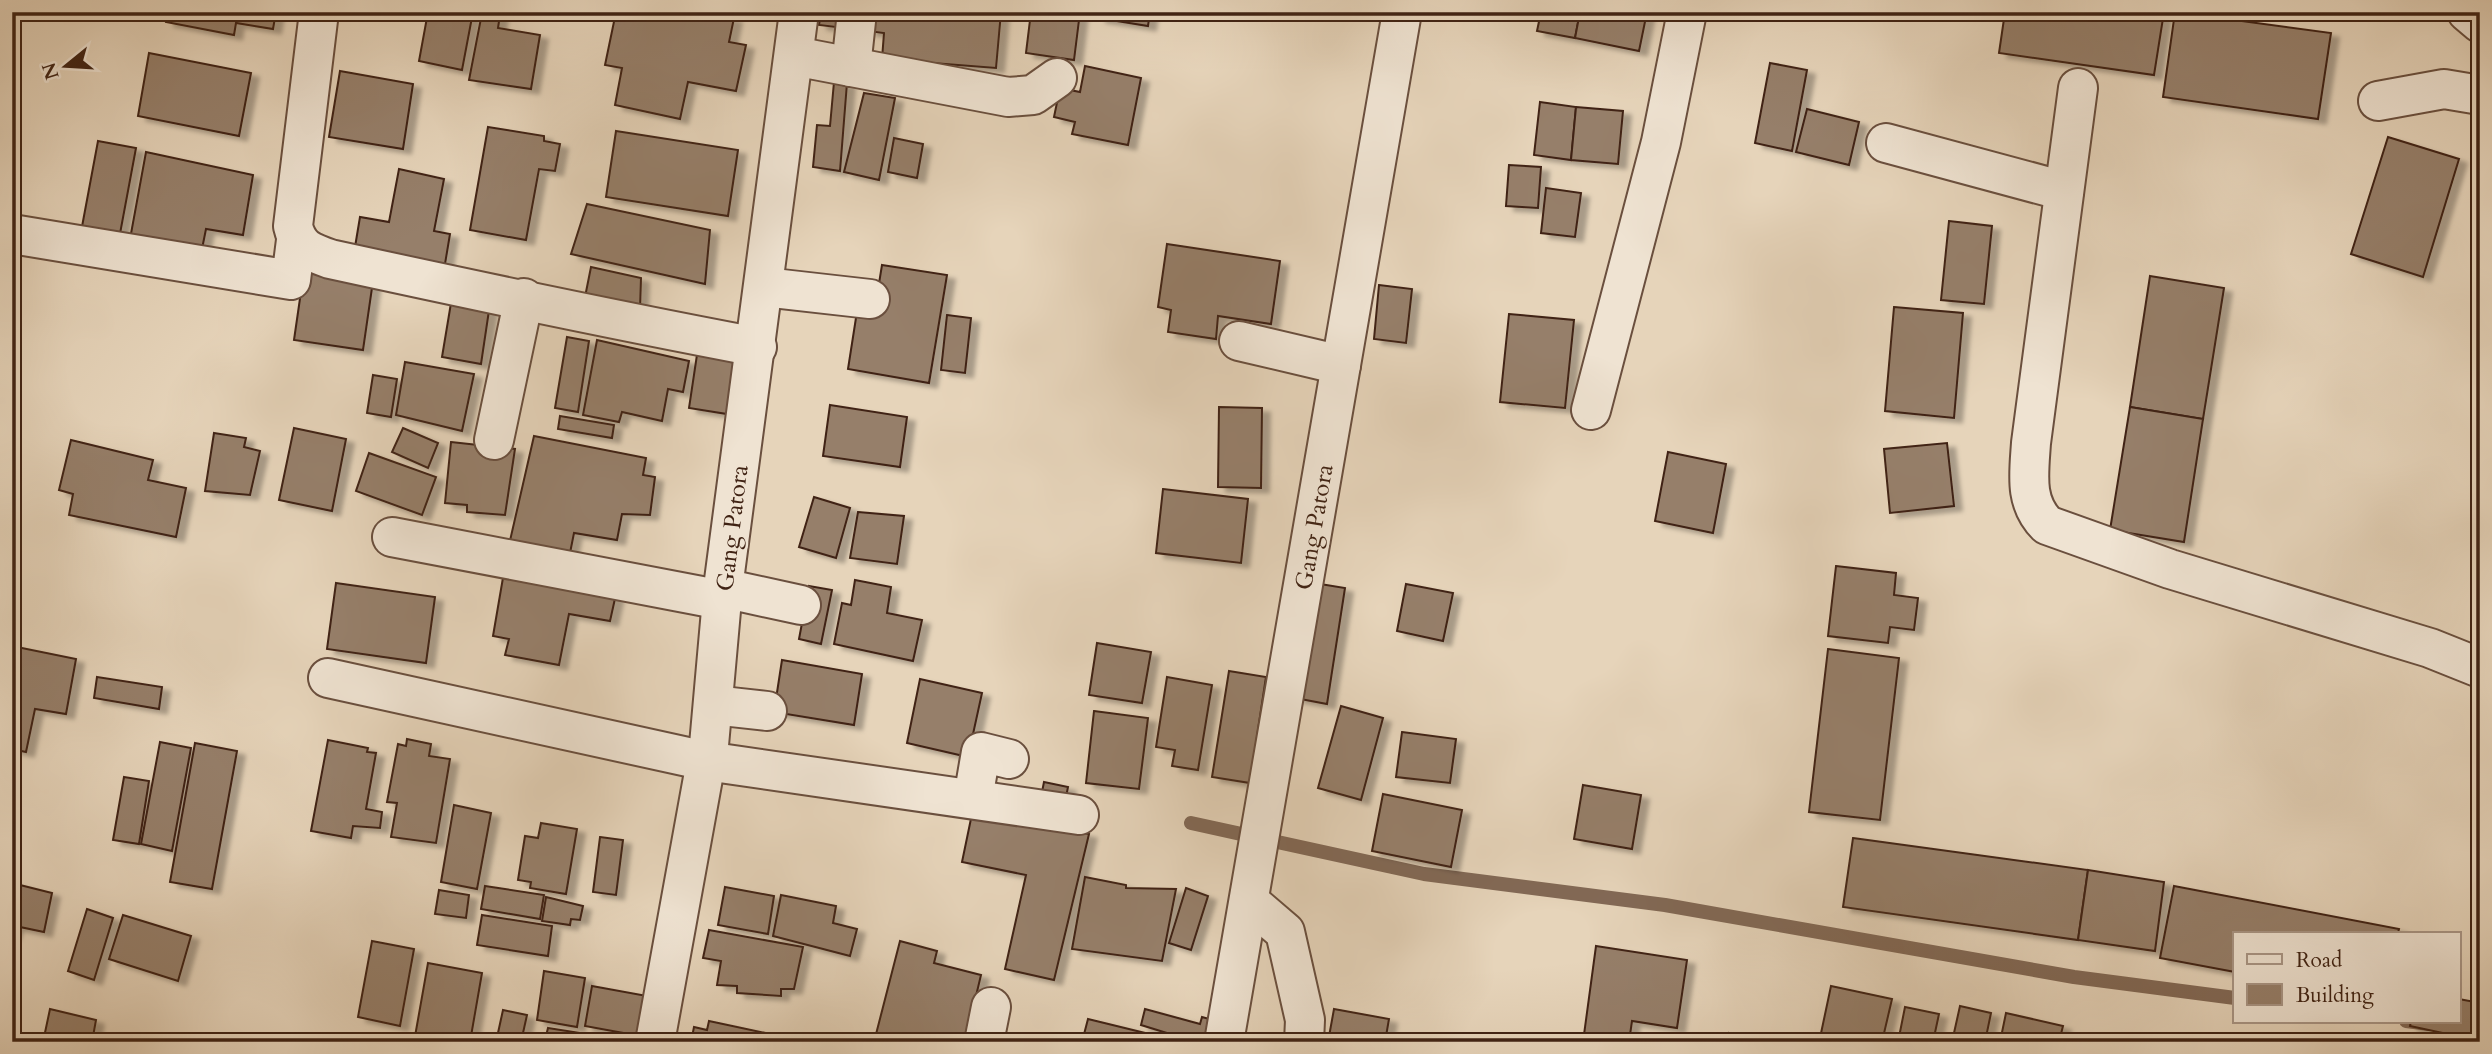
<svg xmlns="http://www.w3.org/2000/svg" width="2492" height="1054" font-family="Cardo,serif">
  <defs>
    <filter id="shadow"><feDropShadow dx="8" dy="4.5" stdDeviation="2" flood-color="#0004"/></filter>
  </defs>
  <rect width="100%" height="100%" fill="#e6d4ba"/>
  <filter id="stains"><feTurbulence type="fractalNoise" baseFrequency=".00286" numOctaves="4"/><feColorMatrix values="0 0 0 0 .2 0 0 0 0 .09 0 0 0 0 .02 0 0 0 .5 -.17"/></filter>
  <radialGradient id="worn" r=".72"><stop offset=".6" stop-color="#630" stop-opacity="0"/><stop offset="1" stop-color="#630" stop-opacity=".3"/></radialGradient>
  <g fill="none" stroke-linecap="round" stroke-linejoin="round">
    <g stroke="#826956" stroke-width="14">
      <path d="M1191,823l233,51 241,31 409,72 161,21"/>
      <path d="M2406,1021l24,3"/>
    </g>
  </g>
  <g fill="#967f6a" stroke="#402314" stroke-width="2" filter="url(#shadow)">
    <path d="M168,12h108l-3,17 -37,-6 -2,12 -68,-13z"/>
    <path d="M428,12h45l-11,58 -43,-9z"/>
    <path d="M616,12h87l31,6 -5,24 17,3 -10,46 -48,-9 -8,37 -65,-14 7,-37 -17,-3z"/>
    <path d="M821,12h24l-1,16 -25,-3z"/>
    <path d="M870,12h131l-5,56 -114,-9 2,-26 -16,-2z"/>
    <path d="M1031,12h49l-6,48 -48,-7z"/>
    <path d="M1099,12h51l-2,14 -50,-8z"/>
    <path d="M1541,12h39l-5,26 -38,-7z"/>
    <path d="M1580,12h67l-8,39 -64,-13z"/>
    <path d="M2005,12h159l-10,63 -155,-22z"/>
    <path d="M2175,12l156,21 -13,86 -155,-22z"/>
    <path d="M482,13l18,2 -2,13 42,7 -9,54 -62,-9z"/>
    <path d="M149,53l102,20 -12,63 -101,-20z"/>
    <path d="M1770,63l37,7 -15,81 -37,-8z"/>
    <path d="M1085,66l56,12 -13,67 -56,-11 3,-12 -21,-5 6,-29 20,4z"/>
    <path d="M340,71l73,13 -10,65 -74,-12z"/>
    <path d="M834,82l13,1 -7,88 -27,-4 4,-42 13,1z"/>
    <path d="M864,93l31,5 -16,82 -35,-8z"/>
    <path d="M1540,102l36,5 -5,53 -37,-5z"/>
    <path d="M1576,107l47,4 -5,53 -47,-4z"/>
    <path d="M1807,109l52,13 -10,43 -53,-13z"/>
    <path d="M488,127l56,9v5l16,3 -5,27 -16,-2 -13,71 -56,-10z"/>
    <path d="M616,131l122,19 -10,66 -122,-19z"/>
    <path d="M2388,137l71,22 -36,118 -72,-23z"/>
    <path d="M894,138l29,6 -6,34 -29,-6z"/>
    <path d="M98,141l38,7 -17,91 -38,-7z"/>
    <path d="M146,152l107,23 -10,60 -37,-6 -7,35 -71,-14z"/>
    <path d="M1509,165l32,2 -3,41 -32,-2z"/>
    <path d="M399,169l45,10 -10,52 16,3 -5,30 -91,-11 6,-36 29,5z"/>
    <path d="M1546,188l35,5 -6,44 -34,-4z"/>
    <path d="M587,204l123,26 -5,54 -134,-30z"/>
    <path d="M1949,221l43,5 -8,78 -43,-4z"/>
    <path d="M1167,244l113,17 -9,63 -53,-8 -2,23 -48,-7 3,-22 -13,-3z"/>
    <path d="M305,264l69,10 -11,76 -69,-10z"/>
    <path d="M882,265l65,10 -18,108 -81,-14 10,-64 17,3z"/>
    <path d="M591,267l50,11 -1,31 -55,-12z"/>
    <path d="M2150,276l74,12 -21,131 -73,-12z"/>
    <path d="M1379,285l33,4 -6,54 -32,-4z"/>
    <path d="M453,291l38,6 -10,67 -39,-7z"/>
    <path d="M1894,307l69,6 -9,105 -69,-7z"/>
    <path d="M1509,314l65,6 -9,88 -65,-6z"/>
    <path d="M947,315l24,3 -6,55 -24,-3z"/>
    <path d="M567,337l22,4 -11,71 -23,-4z"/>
    <path d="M597,340l92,21 -6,31 -15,-3 -6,32 -40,-9 -3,10 -36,-7z"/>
    <path d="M698,348l39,7 -10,59 -38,-6z"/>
    <path d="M405,362l69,12 -12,57 -66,-16z"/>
    <path d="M373,375l24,4 -6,38 -24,-4z"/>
    <path d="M830,405l77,12 -7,50 -77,-11z"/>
    <path d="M1219,407l43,1 -1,80 -43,-1z"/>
    <path d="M2130,407l73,12 -19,123 -74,-12z"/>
    <path d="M560,416l54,9 -2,13 -54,-9z"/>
    <path d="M294,428l52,11 -14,72 -53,-11z"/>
    <path d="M403,428l35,15 -10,25 -36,-16z"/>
    <path d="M214,433l32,5 -2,9 16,4 -10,44 -45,-4z"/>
    <path d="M534,436l112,22 -3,17 12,2 -5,38 -28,-1 -5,26 -43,-7 -5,25 -60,-13z"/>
    <path d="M71,440l82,20 -5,20 38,8 -10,49 -107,-22 4,-21 -14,-4z"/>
    <path d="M451,442l64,7 -10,66 -38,-3v-7l-22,-2z"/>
    <path d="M1947,443l7,63 -64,7 -6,-64z"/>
    <path d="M1668,452l58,12 -13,69 -58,-12z"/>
    <path d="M369,453l67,24 -14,38 -66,-24z"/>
    <path d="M1163,489l85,10 -7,64 -85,-10z"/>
    <path d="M814,497l36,11 -14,50 -37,-11z"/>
    <path d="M858,512l46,4 -7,48 -47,-6z"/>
    <path d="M505,566l113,19 -8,36 -41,-7 -10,51 -54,-10 4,-16 -16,-3z"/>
    <path d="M1836,566l60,7 -2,22 24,3 -4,32 -24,-3 -2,16 -60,-7z"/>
    <path d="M855,580l36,7 -4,26 35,7 -9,41 -79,-17 8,-41 9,2z"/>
    <path d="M336,583l99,14 -9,66 -99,-14z"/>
    <path d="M1314,583l31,5 -18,116 -32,-6z"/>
    <path d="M1406,584l47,9 -10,48 -46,-10z"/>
    <path d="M809,586l23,4 -11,54 -22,-5z"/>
    <path d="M1097,643l54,9 -9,51 -53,-8z"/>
    <path d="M12,646l64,13 -10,55 -31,-5 -9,43 -14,-3z"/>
    <path d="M1828,649l71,9 -19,162 -71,-8z"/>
    <path d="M782,660l80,14 -8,51 -80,-13z"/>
    <path d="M1229,671l37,6 -16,106 -38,-6z"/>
    <path d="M97,677l65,10 -3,22 -65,-11z"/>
    <path d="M1167,677l45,8 -14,85 -26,-4 3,-16 -19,-3z"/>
    <path d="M920,679l62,14 -14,64 -61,-14z"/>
    <path d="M1341,706l42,12 -22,82 -43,-12z"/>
    <path d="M1094,711l54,7 -9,71 -53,-6z"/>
    <path d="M1402,732l54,7 -6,44 -54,-6z"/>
    <path d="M407,739l24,5 -2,12 21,3 -14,84 -45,-6 6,-34 -10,-1 11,-58 8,2z"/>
    <path d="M328,740l40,8 -1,4 9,1 -10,56 16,3 -2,16 -27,-2 -2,12 -40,-7z"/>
    <path d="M160,742l31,6 -19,103 -31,-7z"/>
    <path d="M195,743l42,8 -25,138 -42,-7z"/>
    <path d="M124,777l25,4 -10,63 -26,-4z"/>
    <path d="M1044,782l24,5 -4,20 -24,-5z"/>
    <path d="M1583,785l58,10 -9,54 -58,-10z"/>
    <path d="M1383,794l79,16 -11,57 -79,-16z"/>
    <path d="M454,805l37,8 -14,76 -36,-7z"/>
    <path d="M973,809l116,25 -35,146 -49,-11 21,-94 -64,-13z"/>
    <path d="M541,823l36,6 -11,65 -36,-6 1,-6 -13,-2 7,-44 13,2z"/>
    <path d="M600,837l23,3 -7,55 -23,-3z"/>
    <path d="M1853,838l235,32 -10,70 -235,-33z"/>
    <path d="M2088,870l76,12 -9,69 -77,-11z"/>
    <path d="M1085,877l41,8v3l50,1 -14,72 -90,-12z"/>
    <path d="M12,883l40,10 -8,39 -29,-6 -3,10z"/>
    <path d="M485,886l59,9 -4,24 -59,-10z"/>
    <path d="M2174,886l225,43 -1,4h-163v39l-75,-14z"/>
    <path d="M725,887l49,9 -6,38 -50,-9z"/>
    <path d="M1186,888l22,8 -17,54 -22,-7z"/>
    <path d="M439,890l30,5 -3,23 -31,-4z"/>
    <path d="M781,895l55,11 -3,17 24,6 -7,27 -77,-20z"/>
    <path d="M546,897l37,9 -3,14 -9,-1 -1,6 -28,-4z"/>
    <path d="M87,909l26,9 -19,62 -26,-9z"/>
    <path d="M123,915l68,21 -13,45 -69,-22z"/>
    <path d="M482,915l70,11 -4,30 -71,-11z"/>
    <path d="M709,930l94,17 -9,42h-13v7l-44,-3v-7l-20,-1 4,-24 -18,-3z"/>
    <path d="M372,941l42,8 -14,77 -42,-9z"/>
    <path d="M900,941l37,10 -3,12 47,12 -16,67h-91z"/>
    <path d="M1596,946l91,14 -10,68 -45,-7 -3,21h-46z"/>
    <path d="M428,963l54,10 -12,69h-56z"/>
    <path d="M544,971l41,7 -8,49 -40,-7z"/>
    <path d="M592,986l55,10 -7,40 -55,-10z"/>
    <path d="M1831,986l61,13 -10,43h-46l-16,-4z"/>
    <path d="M2459,999l21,4v38l-70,-15 1,-5h48z"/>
    <path d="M1960,1006l31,7 -6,29h-33z"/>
    <path d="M1905,1007l34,7 -6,28h-35z"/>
    <path d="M50,1009l46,11 -4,22h-49z"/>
    <path d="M1145,1009l55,15 2,-7 18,5 -5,20h-19l-55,-17z"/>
    <path d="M1334,1009l55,10 -4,23h-57z"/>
    <path d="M503,1010l24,5 -6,27h-25z"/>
    <path d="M2006,1013l57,13 -4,16h-59z"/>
    <path d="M1088,1019l94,23h-100z"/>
    <path d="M709,1021l99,21h-117l3,-15 13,3z"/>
    <path d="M548,1028l45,7 -1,7h-57l1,-4 9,2z"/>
    <path d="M1729,1033l47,7v2h-48z"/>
  </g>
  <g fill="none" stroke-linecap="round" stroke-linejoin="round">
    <defs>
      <g id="minor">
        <path d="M319,12l-26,214c5,22 17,26 37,33 142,31 284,61 427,88"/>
        <path d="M2467,12l13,11"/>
        <path d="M794,56l214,41 25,-2 24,-17"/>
        <path d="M851,67l6,-55"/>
        <path d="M2078,88l-47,355c-2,31 -7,59 16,82l123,44 260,79 50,20"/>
        <path d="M2378,101l66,-12 36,6"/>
        <path d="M1886,143l178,48"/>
        <path d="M12,234l279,46 5,-40"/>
        <path d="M764,287l106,12"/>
        <path d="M1239,341l102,24"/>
        <path d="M1591,410l70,-268 26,-130"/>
        <path d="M494,440l30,-142"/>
        <path d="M392,537l330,63"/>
        <path d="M723,588l78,17"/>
        <path d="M328,678l378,83 373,54"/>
        <path d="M713,705l54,6"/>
        <path d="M973,799l8,-47 28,7"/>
        <path d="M1250,902l35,30 20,88 -1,22"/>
        <path d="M655,1042l54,-297 14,-157 76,-576"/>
        <path d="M984,1042l7,-35"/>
        <path d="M1224,1042l178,-1030"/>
      </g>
    </defs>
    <use href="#minor" stroke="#6a4f3e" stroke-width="42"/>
    <use href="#minor" stroke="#efe3d2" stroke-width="38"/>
  </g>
  <g text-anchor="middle" stroke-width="5" stroke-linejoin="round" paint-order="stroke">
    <g font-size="24" fill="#402314" stroke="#efe3d2">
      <text transform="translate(1314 527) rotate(-80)" y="8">Gang Patora</text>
      <text transform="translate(732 528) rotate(-83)" y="8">Gang Patora</text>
    </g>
  </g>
  <rect width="2492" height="1054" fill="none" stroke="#e6d4ba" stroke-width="42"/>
  <rect x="14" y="14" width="2464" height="1026" fill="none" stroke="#402314" stroke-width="3.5"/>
  <rect x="21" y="21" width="2450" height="1012" fill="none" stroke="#402314" stroke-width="2"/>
  <rect x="2233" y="932" width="228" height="91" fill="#efe3d2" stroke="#a99686" stroke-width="2"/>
  <rect x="2247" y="954" width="35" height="10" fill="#efe3d2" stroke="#a99686" stroke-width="2"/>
  <text x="2296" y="967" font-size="21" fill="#402314">Road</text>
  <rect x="2247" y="984" width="35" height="21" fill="#967f6a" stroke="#a99686" stroke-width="2"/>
  <text x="2296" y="1002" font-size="21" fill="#402314">Building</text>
  <g transform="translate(66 66) rotate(252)" stroke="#efe3d2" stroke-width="5" paint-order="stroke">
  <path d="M0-5L12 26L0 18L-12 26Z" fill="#402314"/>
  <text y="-10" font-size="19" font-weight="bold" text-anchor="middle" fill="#402314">N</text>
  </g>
  <rect width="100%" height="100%" filter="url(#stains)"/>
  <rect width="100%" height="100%" fill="url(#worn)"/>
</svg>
